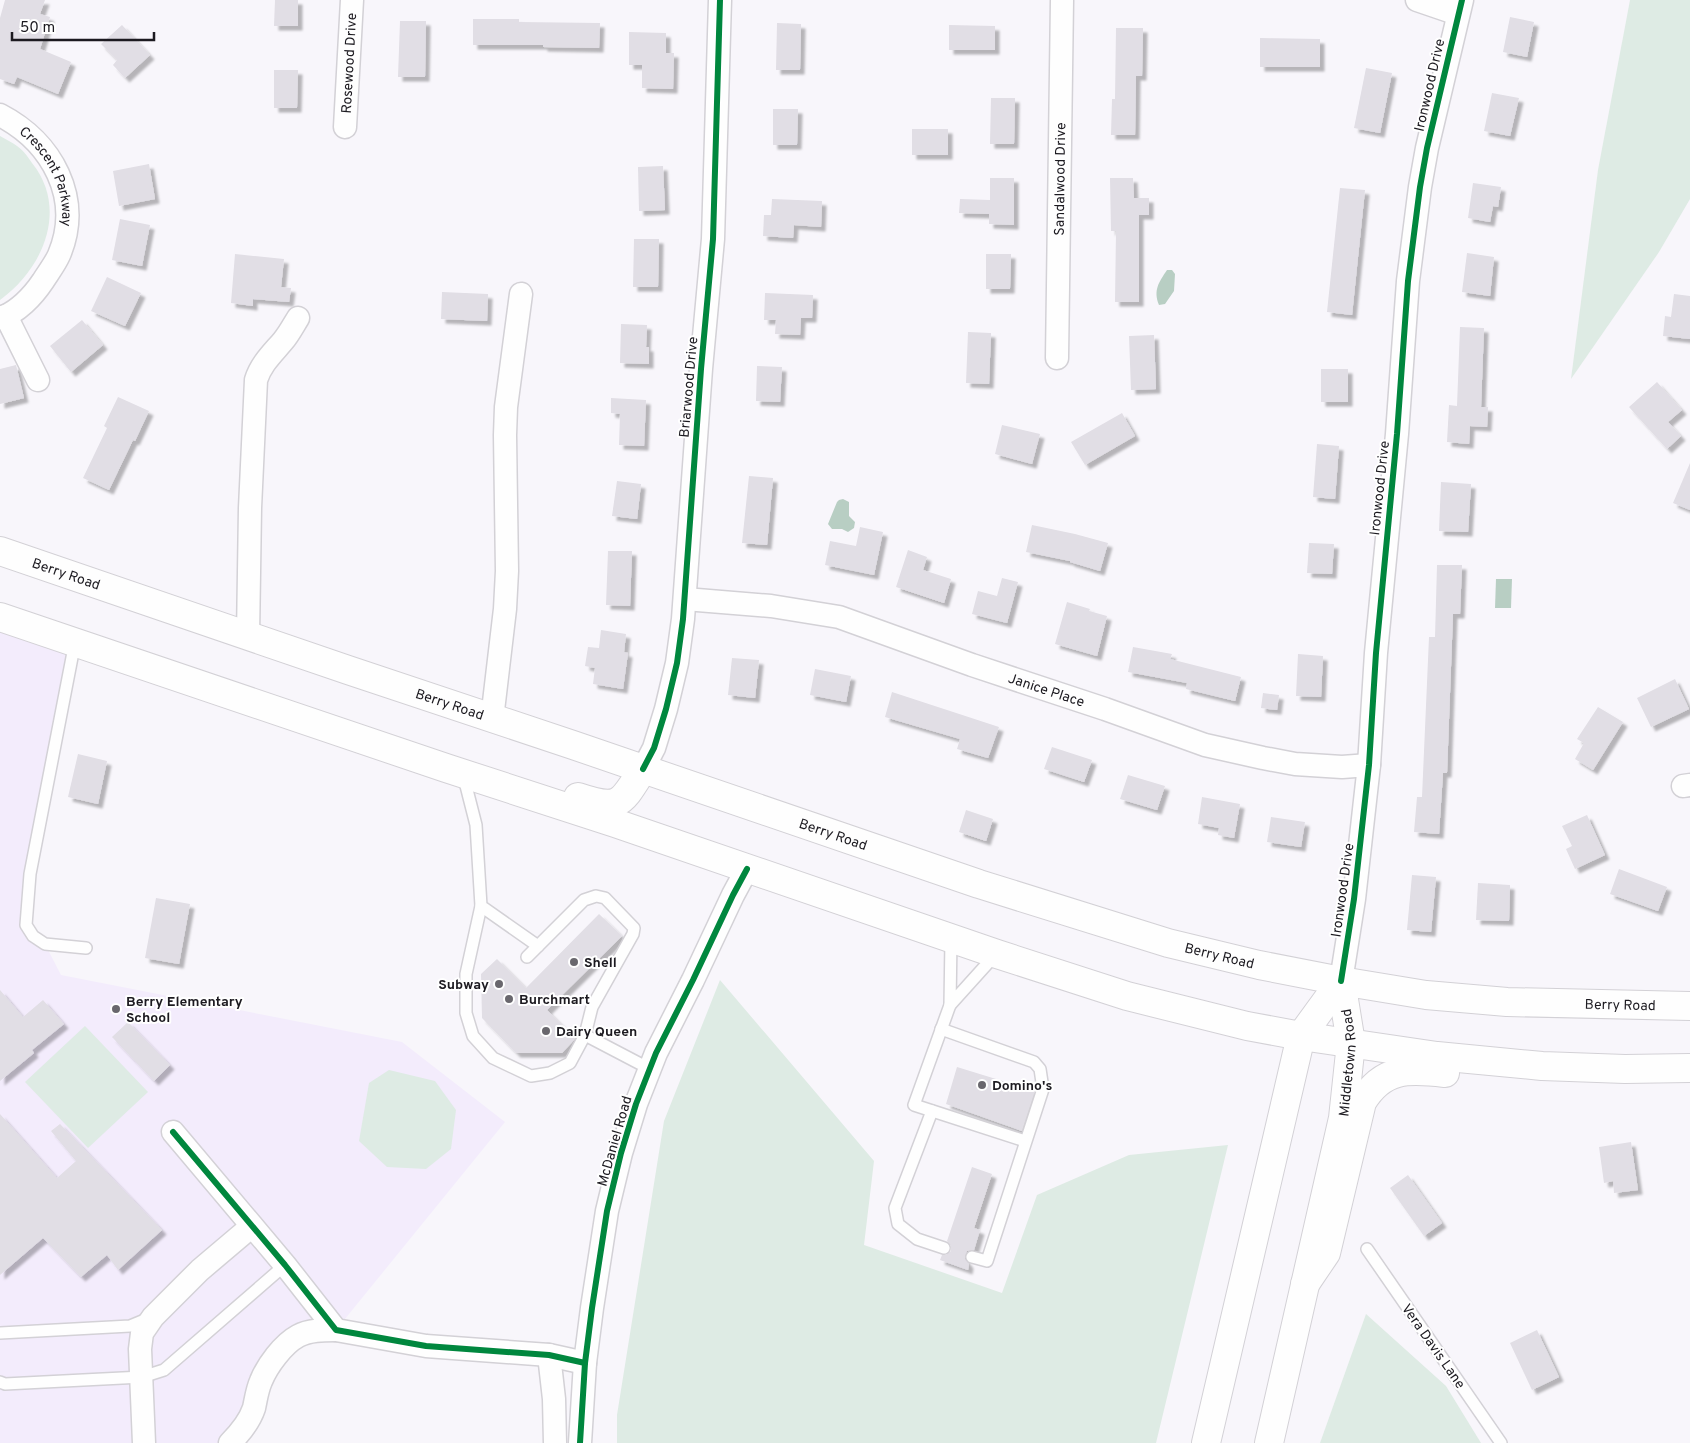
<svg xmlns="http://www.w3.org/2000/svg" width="1690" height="1443" font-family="Overpass,sans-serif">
  <defs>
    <filter id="shadow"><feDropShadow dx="4.5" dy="4.5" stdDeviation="1" flood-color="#0004"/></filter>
  </defs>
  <rect width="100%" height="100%" fill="#f8f6fb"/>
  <path fill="#f3ecfc" d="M0,617l75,25 -49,282 19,20 16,31 341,67 103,80 -169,208 -38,6 -68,107h-230z"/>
  <g fill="#deebe4">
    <path d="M1630,0h60v199l-31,53 -88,127 27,-209z"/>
    <path d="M0,136c5,3 12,6 17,10 6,4 11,11 15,17 37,46 11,106 -32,137z"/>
    <path d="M720,980l154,181 -10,84 138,48 35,-98 92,-40 99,-10 -72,298h-539v-28l47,-294z"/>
    <path d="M85,1026l63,66 -60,56 -63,-66z"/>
    <path d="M389,1070l46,11 21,29 -5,39 -25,20 -39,-2 -28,-26 10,-58z"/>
    <path d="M1366,1314l80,72 35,57h-161z"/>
  </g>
  <g fill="#b8cec3">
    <path d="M1167,270h5l3,4 -1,17 -9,13 -6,1c-6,-15 0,-23 8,-35z"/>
    <path d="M843,499l6,3v14l6,6 -1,6 -6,4 -6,-3h-10l-4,-5 9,-22 2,-2z"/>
    <path d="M1496,579h16l-1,29h-16z"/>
  </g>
  <g fill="#e1dee5" filter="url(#shadow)">
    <path d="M5,0h40l-5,14 10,3 -10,32 31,13 -13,32 -41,-17 -3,7 -14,-5v-61z"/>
    <path d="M275,0h23v26h-24z"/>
    <path d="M1510,17l24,5 -7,35 -24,-5z"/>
    <path d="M473,19h46v3l81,1 -1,25 -56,-1v-2h-70z"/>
    <path d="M400,21h26l-1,56h-27z"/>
    <path d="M777,23l24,1 -1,46h-24z"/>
    <path d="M122,25l28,30 -25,23 -12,-13 4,-5 -16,-16z"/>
    <path d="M949,25l46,1v24h-46z"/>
    <path d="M1116,28h27l-1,48h-6l-1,59h-24l1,-36h3z"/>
    <path d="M629,32l37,1v20h8l-1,36 -31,-1v-23h-13z"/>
    <path d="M1260,38l60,1v28h-60z"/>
    <path d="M1366,68l26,5 -12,60 -26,-5z"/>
    <path d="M274,70h24l-1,38h-23z"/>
    <path d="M1492,93l27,5 -9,38 -26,-5z"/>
    <path d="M991,98h24l-1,46h-24z"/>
    <path d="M773,109h25l-1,36h-24z"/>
    <rect x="912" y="129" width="36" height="26"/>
    <path d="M149,164l6,35 -36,7 -6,-35z"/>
    <path d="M663,166l2,44 -26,1 -1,-44z"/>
    <path d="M990,178h24v47l-25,-1v-10l-30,-1 1,-14 30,1z"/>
    <path d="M1110,178h23l1,20h15v17h-10v87h-24l1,-71h-5z"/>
    <path d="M1473,183l28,4 -3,20 -5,-1 -3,16 -22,-4z"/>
    <path d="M1340,188l25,2 -13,125 -25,-3z"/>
    <path d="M772,199l50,2 -1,26 -27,-2 -1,13 -30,-2 1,-21h7z"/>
    <path d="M120,219l30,6 -8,41 -30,-6z"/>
    <path d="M634,239h25l-1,48h-25z"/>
    <path d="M1467,253l27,4 -4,39 -28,-4z"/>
    <path d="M235,254l49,5 -3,28 10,1 -2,14 -36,-3v7l-22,-3z"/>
    <path d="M986,254h25l-1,35h-24z"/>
    <path d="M107,277l34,16 -16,33 -34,-15z"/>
    <path d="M442,292l46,2 -1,27 -46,-2z"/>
    <path d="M765,293l48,2 -1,23h-11l-1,17 -25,-1 1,-14h-12z"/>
    <path d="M1674,294l16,2v43l-27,-3 2,-20 6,1z"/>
    <path d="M82,320l21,25 -32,27 -21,-26z"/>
    <path d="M621,324l26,1 -1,22h3v17l-29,-1z"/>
    <path d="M1460,327l24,1 -3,79h7l-1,20 -17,-1 -1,18 -22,-2 2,-37 8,1z"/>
    <path d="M968,332l23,1 -2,51 -23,-1z"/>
    <path d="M1154,335l2,54 -25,1 -2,-54z"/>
    <path d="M16,365l8,33 -24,6v-35z"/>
    <path d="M757,366l25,1 -2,35 -24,-1z"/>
    <rect x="1321" y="369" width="27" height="33"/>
    <path d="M1657,382l25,28 -14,12 13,14 -14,13 -38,-42z"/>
    <path d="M118,397l31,14 -14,30 -2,-1 -24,50 -26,-12 24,-50 -3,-2z"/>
    <path d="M611,398l35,2 -2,46 -25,-1 1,-31 -9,-1z"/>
    <path d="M1122,413l13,23 -50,29 -14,-23z"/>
    <path d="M1002,425l38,9 -8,30 -37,-10z"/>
    <path d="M1317,444l22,2 -4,53 -22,-2z"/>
    <path d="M1690,463v47l-17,-7z"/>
    <path d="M749,476l24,2 -6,67 -25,-2z"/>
    <path d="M617,481l24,3 -4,35 -25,-3z"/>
    <path d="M1441,482l30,2 -3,48 -29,-1z"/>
    <path d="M1032,525l43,9 33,9 -8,28 -30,-9v-1l-44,-9z"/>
    <path d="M860,527l23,5 -9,43 -49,-10 5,-24 26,5z"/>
    <path d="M1309,543l25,1 -2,30 -25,-1z"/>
    <path d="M908,550l19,7 -4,13 28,9 -7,24 -48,-16z"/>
    <path d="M608,551h24l-2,55 -24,-1z"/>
    <path d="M1437,565h25l-2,49h-7l-6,159h-4l-4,61 -25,-2 3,-35h5l7,-160h6z"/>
    <path d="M1002,578l16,4 -11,41 -35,-9 6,-23 19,5z"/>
    <path d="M1067,602l23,7 -1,2 18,5 -10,40 -42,-12z"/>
    <path d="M601,630l25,4 -2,18 4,1 -5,36 -30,-5 2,-16 -10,-2 3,-19 11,1z"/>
    <path d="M1133,647l39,7 -2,5 71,18 -6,24 -49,-12 1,-6 -59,-11z"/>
    <path d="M1298,654l25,2 -2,41 -25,-1z"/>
    <path d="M732,658l27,2 -4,38 -27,-3z"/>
    <path d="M815,669l36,7 -5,26 -36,-7z"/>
    <path d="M1675,679l14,30 -38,18 -14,-29z"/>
    <path d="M892,692l107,35 -11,31 -31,-9 3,-10 -75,-22z"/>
    <path d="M1263,693l16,2 -2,15 -16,-2z"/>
    <path d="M1598,707l25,15 -30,48 -18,-11 9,-16 -7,-4z"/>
    <path d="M1052,747l40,13 -8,22 -40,-13z"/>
    <path d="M78,754l29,7 -9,43 -30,-7z"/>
    <path d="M1128,775l37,11 -8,24 -37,-11z"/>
    <path d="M1202,797l38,7 -6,34 -16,-3 1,-7 -21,-4z"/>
    <path d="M966,810l27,9 -7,22 -27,-9z"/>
    <path d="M1587,815l18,40 -30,14 -9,-20 6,-3 -10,-20z"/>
    <path d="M1271,817l34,5 -4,25 -34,-5z"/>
    <path d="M1619,869l48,18 -9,24 -48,-17z"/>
    <path d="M1412,875l24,2 -5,55 -24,-2z"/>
    <path d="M1478,883l32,2 -1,36 -33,-1z"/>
    <path d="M156,898l34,6 -11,60 -34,-6z"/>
    <path d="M599,914l23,22 -75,74 28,28 -1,2 -12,13h-46l-34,-35 -1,-44 16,-15 29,29z"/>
    <path d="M0,990l23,27 20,-17 21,24 -32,26 2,3 -34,28z"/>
    <path d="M128,1022l42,43 -16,16 -42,-44z"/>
    <path d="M957,1067l78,24 -13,40 -76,-27z"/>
    <path d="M0,1114l57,64 19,-17 -25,-30 9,-7 102,106 -44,40 -11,-15 -26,22 -38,-39 -43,37z"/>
    <path d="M1631,1142l7,48 -24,3 -1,-12 -9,2 -5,-36z"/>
    <path d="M972,1167l20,7 -18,54 6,2 -6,20 -7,1 -2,5v3l4,5 -1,6 -28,-10 2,-5h4l5,-4v-5l-4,-5z"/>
    <path d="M1408,1175l34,48 -18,13 -34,-48z"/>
    <path d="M1537,1330l22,47 -27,13 -22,-47z"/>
  </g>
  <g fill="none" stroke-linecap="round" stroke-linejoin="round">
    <defs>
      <g id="lane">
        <path d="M75,642l-45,232 -4,51 7,11 12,8 41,4"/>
        <path d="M463,774l13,51 5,81 57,40"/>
        <path d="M481,906l-15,68v39l7,23 20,22 38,18 19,-3 20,-10 15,-28"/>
        <path d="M951,939l-1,66 46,-51"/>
        <path d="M527,957l57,-57 12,-4 9,2 29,30 -1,6 -41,73 -7,28 65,34"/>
        <path d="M950,1005l-36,100 111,36"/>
        <path d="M941,1029l93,33 6,7 3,20 -56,172 -15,-4"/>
        <path d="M932,1111l-37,97 3,16 19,15 27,9"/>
        <path d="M1367,1249l134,194"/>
        <path d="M0,1333l130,-7 17,-7"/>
        <path d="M0,1382l5,2 137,-7 22,-7 121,-105"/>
      </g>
      <g id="street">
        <path d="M1417,0l41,14"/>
        <path id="s1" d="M0,115c52,27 83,83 59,140 -4,9 -11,18 -16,26 -10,15 -26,32 -43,37"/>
        <path id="s2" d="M345,127l7,-127"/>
        <path d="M6,316l32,64"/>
        <path id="s3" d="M1057,358l5,-358"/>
        <path id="s4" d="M685,599l86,7 68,11 133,48 133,44 100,36 58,13 32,6 47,3 27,-2"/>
        <path d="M248,636l2,-128 6,-128c5,-16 16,-26 27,-39 6,-7 10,-15 15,-23"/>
        <path d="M492,719l13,-110 2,-38 -2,-136 1,-28 15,-113"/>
        <path d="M643,769l11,-21 12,-39 11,-46 6,-44 18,-250 12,-130 7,-239"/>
        <path d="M1683,786l7,-1"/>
        <path d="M1341,981l13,-82 15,-134 7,-112 21,-219 11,-153 12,-94 7,-39 35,-148"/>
        <path d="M173,1132l112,133 51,65 90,16 123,9 36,8"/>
        <path d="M549,1355l5,44 1,44"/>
        <path d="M144,1443l-4,-94 2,-16 11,-16 47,-47 52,-44"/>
        <path d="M230,1443c9,-9 20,-23 24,-35 2,-9 3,-18 7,-27 6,-15 22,-37 37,-45 11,-6 25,-6 38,-6"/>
        <path d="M580,1443l5,-80 7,-55 15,-97 14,-58 15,-49 20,-51 37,-73 40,-85 14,-26"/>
      </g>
      <g id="secondary">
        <path d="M1206,1443l95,-407 40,-55"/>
        <path id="s5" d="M1269,1443l74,-325 8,-75 -10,-62"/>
      </g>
      <g id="highway">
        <path id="s6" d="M0,551l348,119 225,75 406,139 189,59 91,22 82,16 85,14 81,7 183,4"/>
        <path d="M0,617l446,151 169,55 382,131 130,42 120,30 54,10 136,20 105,10 83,3 65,-1"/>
        <path d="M578,797c42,14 43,7 65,-28"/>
        <path d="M1305,1284l21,-31 36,-151c21,-35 47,-33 83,-29"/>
      </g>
    </defs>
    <use href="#lane" stroke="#d3d1d6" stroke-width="14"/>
    <use href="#street" stroke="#d3d1d6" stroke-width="25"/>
    <use href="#secondary" stroke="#d3d1d6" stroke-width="30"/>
    <use href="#highway" stroke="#d3d1d6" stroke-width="30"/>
    <use href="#lane" stroke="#fefefe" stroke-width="11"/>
    <use href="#street" stroke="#fefefe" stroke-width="22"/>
    <use href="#secondary" stroke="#fefefe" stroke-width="28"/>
    <use href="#highway" stroke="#fefefe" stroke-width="28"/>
    <defs>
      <g id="cycleway">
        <path d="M643,769l11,-21 12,-39 11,-46 6,-44 18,-250 12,-130 7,-239"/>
        <path d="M1341,981l13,-82 15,-134 7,-112 21,-219 11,-153 12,-94 7,-39 35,-148"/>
        <path d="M173,1132l112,133 51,65 90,16 123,9 36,8"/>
        <path d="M580,1443l5,-80 7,-55 15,-97 14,-58 15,-49 20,-51 37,-73 40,-85 14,-26"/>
      </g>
    </defs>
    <use href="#cycleway" stroke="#fff" stroke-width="9"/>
    <use href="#cycleway" stroke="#00873e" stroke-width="6"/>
  </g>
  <g fill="#69676d" stroke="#fff" stroke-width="2">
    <circle cx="574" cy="962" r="5"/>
    <circle cx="499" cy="984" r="5"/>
    <circle cx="509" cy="999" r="5"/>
    <circle cx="116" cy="1009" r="5"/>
    <circle cx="546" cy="1031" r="5"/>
    <circle cx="982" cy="1085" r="5"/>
  </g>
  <g text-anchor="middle" stroke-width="4" stroke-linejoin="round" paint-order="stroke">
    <g font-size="14" fill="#1c1a20" stroke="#fff">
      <text dy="5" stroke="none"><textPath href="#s2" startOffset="64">Rosewood Drive</textPath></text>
      <text transform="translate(1429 85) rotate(-77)" y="5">Ironwood Drive</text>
      <text dy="5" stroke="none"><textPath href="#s1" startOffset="82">Crescent Parkway</textPath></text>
      <text dy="5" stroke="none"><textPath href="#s3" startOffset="179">Sandalwood Drive</textPath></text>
      <text transform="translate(688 387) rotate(-85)" y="5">Briarwood Drive</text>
      <text transform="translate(1379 488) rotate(-84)" y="5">Ironwood Drive</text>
      <text dy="5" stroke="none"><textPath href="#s6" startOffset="70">Berry Road</textPath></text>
      <text dy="5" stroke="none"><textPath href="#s4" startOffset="375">Janice Place</textPath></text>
      <text dy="5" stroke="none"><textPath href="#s6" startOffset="475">Berry Road</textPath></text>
      <text dy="5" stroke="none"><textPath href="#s6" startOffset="880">Berry Road</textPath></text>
      <text transform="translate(1342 890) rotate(-82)" y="5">Ironwood Drive</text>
      <text dy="5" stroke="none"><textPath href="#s6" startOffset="1285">Berry Road</textPath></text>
      <text dy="5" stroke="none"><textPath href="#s6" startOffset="1690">Berry Road</textPath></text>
      <text dy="5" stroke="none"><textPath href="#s5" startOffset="389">Middletown Road</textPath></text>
      <text transform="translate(614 1141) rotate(-74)" y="5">McDaniel Road</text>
      <text transform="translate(1434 1346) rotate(55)" y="5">Vera Davis Lane</text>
    </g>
    <g font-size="14" font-weight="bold" fill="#1c1a20" stroke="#fff" text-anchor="start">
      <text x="584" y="967">Shell</text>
      <text x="489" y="989" text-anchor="end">Subway</text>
      <text x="519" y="1004">Burchmart</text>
      <text x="126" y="1006">Berry Elementary<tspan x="126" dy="16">School</tspan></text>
      <text x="556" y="1036">Dairy Queen</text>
      <text x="992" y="1090">Domino's</text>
    </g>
  </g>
  <path d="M12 32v8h142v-8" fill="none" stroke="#1c1a20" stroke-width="2.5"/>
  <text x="20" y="32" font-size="15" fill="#1c1a20" stroke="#ffffff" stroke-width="4" paint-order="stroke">50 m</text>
</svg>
